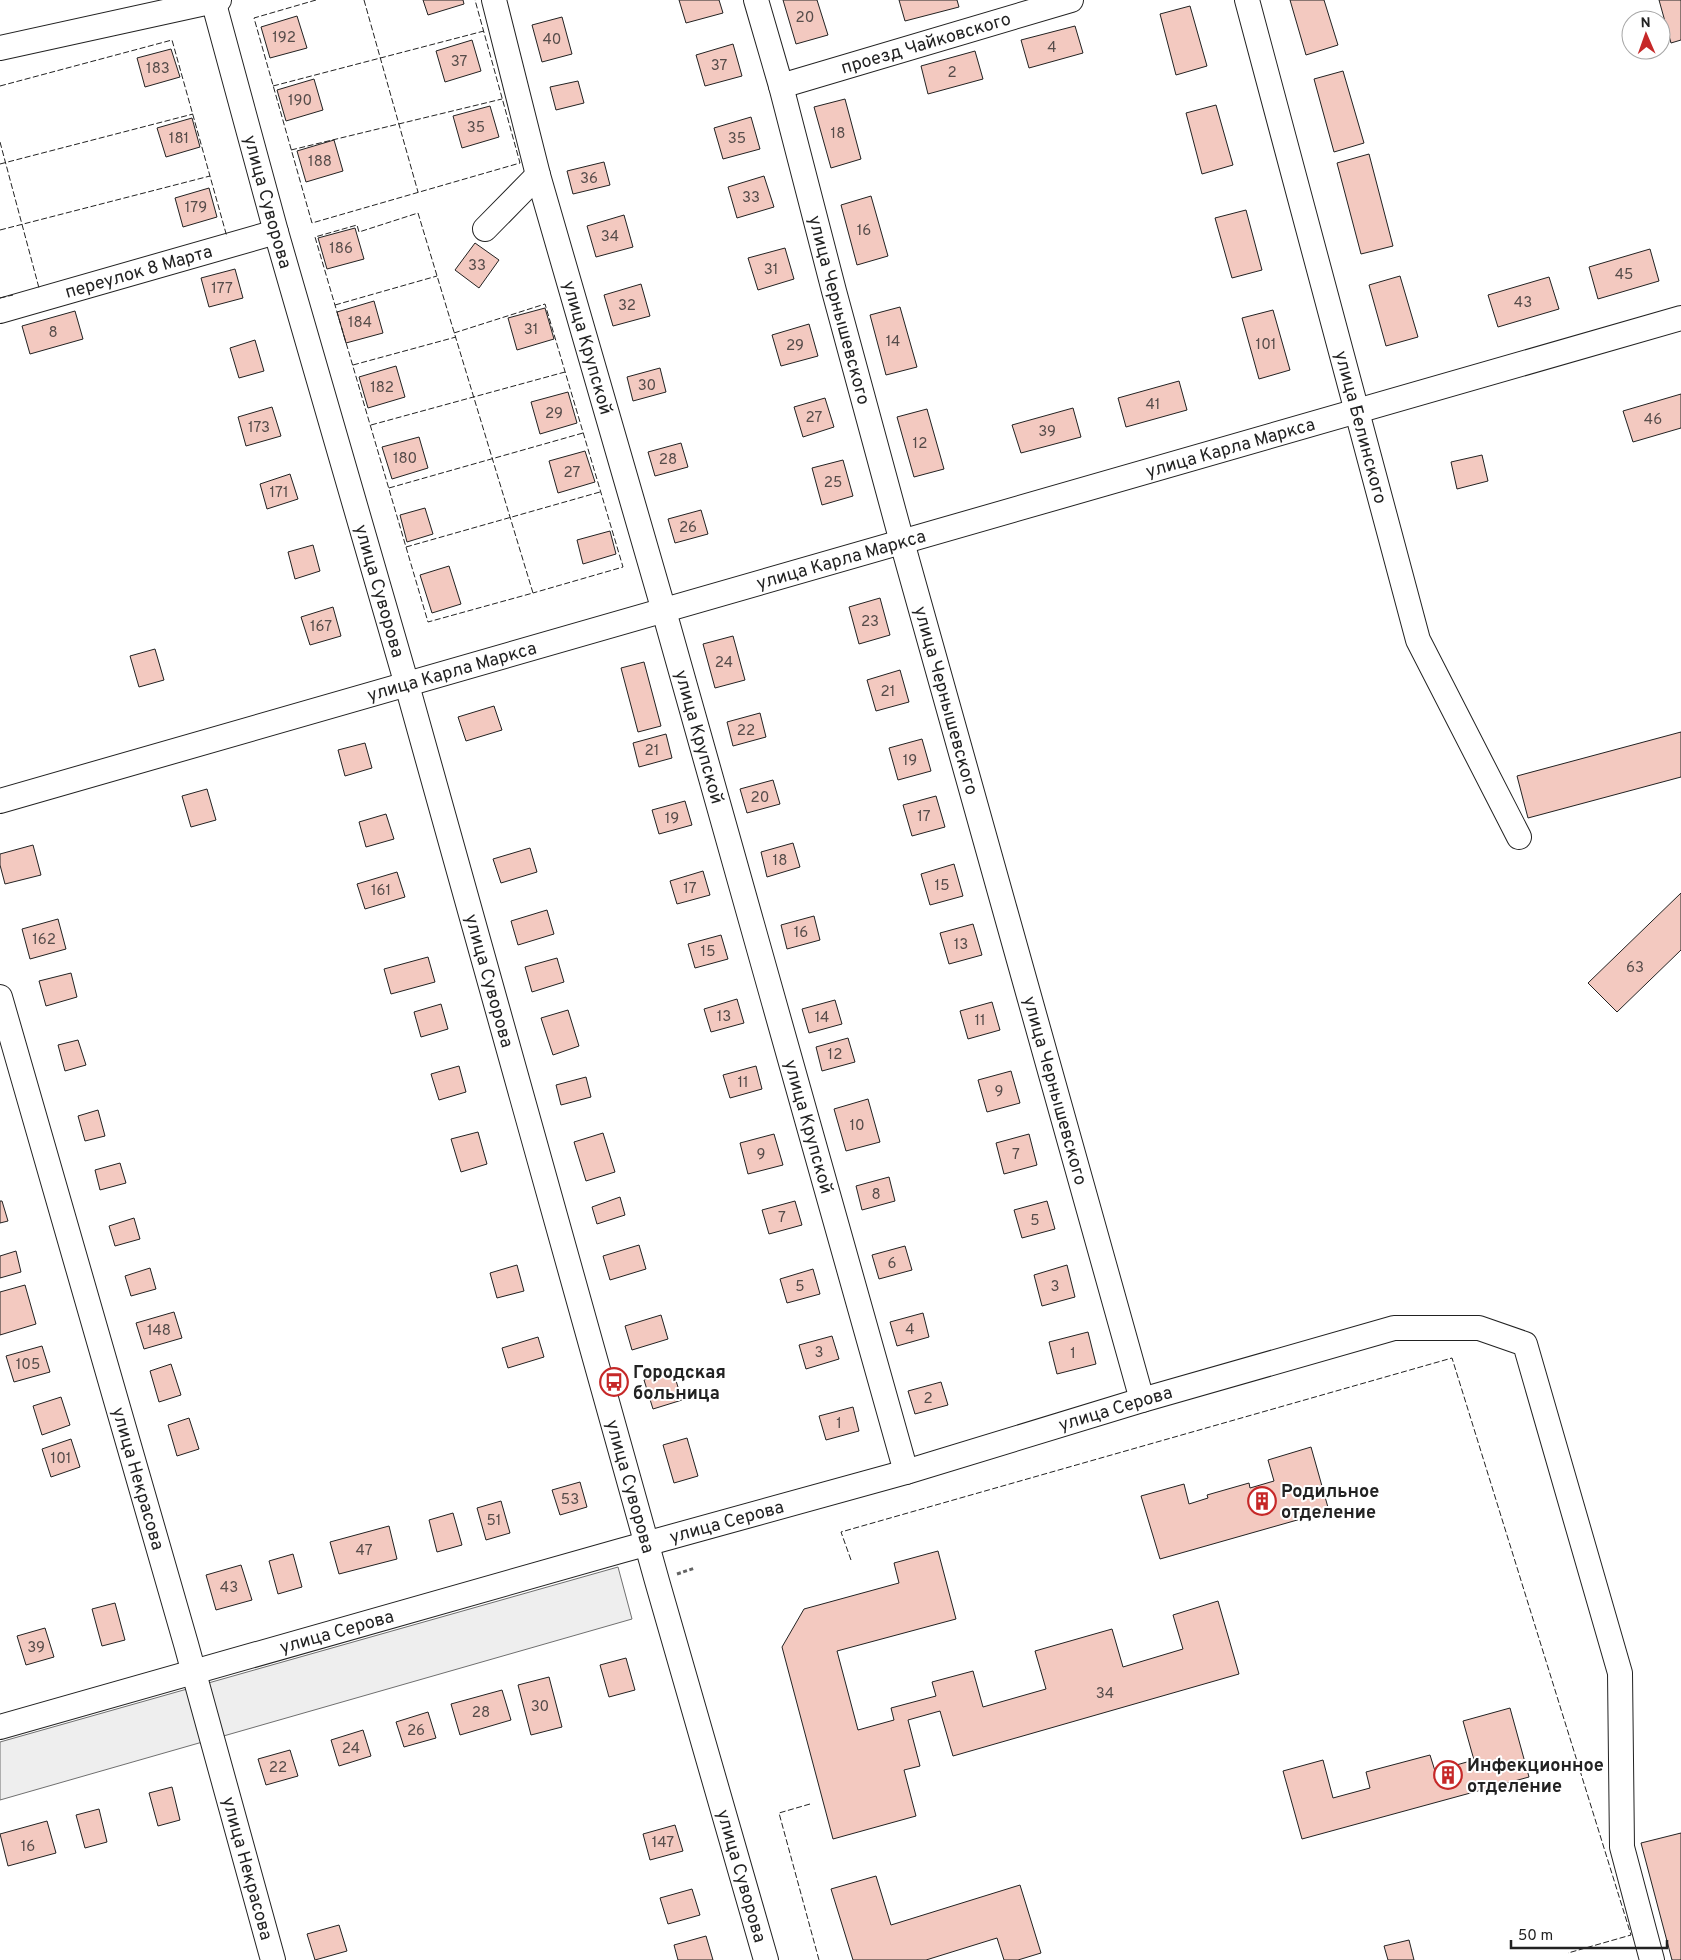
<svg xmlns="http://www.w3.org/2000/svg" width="1681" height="1960" font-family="Overpass,sans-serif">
  <rect width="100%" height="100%" fill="#fff"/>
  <path fill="#eee" stroke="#6f6f6f" d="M618,1567l14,52 -632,181v-58z"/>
  <g fill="#f3c9c0" stroke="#222">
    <path d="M423,0h40l1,4 -36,11z"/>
    <path d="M679,0h40l4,13 -37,10z"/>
    <path d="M783,0h34l11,35 -32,9z"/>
    <path d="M899,0h58l2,7 -54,14z"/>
    <path d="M1290,0h34l14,45 -32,10z"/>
    <path d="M1659,0h22v40l-10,3z"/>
    <path d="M1190,6l17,60 -31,9 -16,-61z"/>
    <path d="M297,16l10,32 -37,10 -9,-31z"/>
    <path d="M562,17l10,37 -30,8 -10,-37z"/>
    <path d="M1075,26l8,27 -54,15 -8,-28z"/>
    <path d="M472,40l9,31 -36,11 -9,-31z"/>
    <path d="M733,44l9,32 -37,10 -9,-31z"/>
    <path d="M171,49l9,28 -35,10 -8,-29z"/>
    <path d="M975,51l8,28 -55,15 -7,-28z"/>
    <path d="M1343,71l21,72 -30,9 -20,-73z"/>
    <path d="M314,79l9,31 -37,11 -9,-31z"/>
    <path d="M578,81l6,22 -28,7 -6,-23z"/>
    <path d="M845,99l16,60 -30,9 -17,-61z"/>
    <path d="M1216,105l17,60 -31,9 -16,-61z"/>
    <path d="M490,106l9,31 -37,11 -9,-32z"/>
    <path d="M751,117l9,32 -37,10 -9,-31z"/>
    <path d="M192,118l8,29 -34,10 -9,-29z"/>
    <path d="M334,140l9,31 -37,11 -9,-31z"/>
    <path d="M1369,154l24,92 -32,8 -24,-91z"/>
    <path d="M604,162l6,23 -37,9 -6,-23z"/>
    <path d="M764,176l10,31 -37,11 -9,-31z"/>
    <path d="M209,188l8,29 -34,10 -8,-29z"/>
    <path d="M871,196l17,60 -31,9 -16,-60z"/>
    <path d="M1246,210l16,60 -30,8 -17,-60z"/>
    <path d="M624,215l9,32 -37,10 -9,-31z"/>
    <path d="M355,228l9,31 -37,10 -9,-31z"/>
    <path d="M475,243l24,17 -20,28 -24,-18z"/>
    <path d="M785,248l9,31 -36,11 -10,-32z"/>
    <path d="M1650,249l9,32 -61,18 -9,-32z"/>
    <path d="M235,269l8,29 -34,9 -8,-29z"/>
    <path d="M1400,276l18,61 -32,9 -17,-61z"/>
    <path d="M1549,277l10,32 -61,18 -10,-32z"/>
    <path d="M641,284l9,32 -37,10 -9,-31z"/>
    <path d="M374,301l9,32 -37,10 -9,-31z"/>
    <path d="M900,307l17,60 -31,8 -16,-60z"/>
    <path d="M545,308l9,31 -37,11 -9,-32z"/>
    <path d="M1273,310l17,60 -31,9 -17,-61z"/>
    <path d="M75,311l8,28 -53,15 -8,-28z"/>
    <path d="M809,324l9,32 -37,10 -9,-31z"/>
    <path d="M255,340l9,31 -25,7 -9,-30z"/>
    <path d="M396,366l9,31 -37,11 -9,-31z"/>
    <path d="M660,368l6,24 -33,9 -6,-24z"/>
    <path d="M1179,381l8,29 -61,17 -8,-29z"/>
    <path d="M568,392l9,31 -37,11 -9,-32z"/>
    <path d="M1681,394v34l-48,14 -10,-31z"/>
    <path d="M825,398l9,29 -31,10 -9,-30z"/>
    <path d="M272,407l9,29 -35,10 -8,-29z"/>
    <path d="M1073,408l8,29 -60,16 -9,-28z"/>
    <path d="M927,409l17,60 -30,8 -17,-60z"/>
    <path d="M419,437l9,31 -36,11 -10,-32z"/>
    <path d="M681,443l7,24 -33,9 -7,-24z"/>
    <path d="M585,451l10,31 -37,11 -9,-32z"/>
    <path d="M1482,455l6,26 -31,8 -6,-27z"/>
    <path d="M843,460l10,36 -31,9 -10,-37z"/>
    <path d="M290,474l8,25 -31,10 -7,-25z"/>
    <path d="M425,508l8,26 -26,8 -7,-27z"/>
    <path d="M701,510l7,24 -33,9 -7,-24z"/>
    <path d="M610,531l6,23 -33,10 -6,-24z"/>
    <path d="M313,545l7,26 -25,8 -7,-27z"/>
    <path d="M449,566l12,38 -29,9 -12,-38z"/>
    <path d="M880,598l10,37 -31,9 -10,-37z"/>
    <path d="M333,607l8,29 -31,9 -9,-28z"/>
    <path d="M733,636l12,44 -30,8 -12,-44z"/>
    <path d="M155,649l9,31 -25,7 -9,-31z"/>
    <path d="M644,662l17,64 -23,6 -17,-64z"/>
    <path d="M900,670l9,32 -33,9 -9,-31z"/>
    <path d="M494,706l8,24 -36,11 -8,-24z"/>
    <path d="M760,713l6,24 -33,9 -6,-24z"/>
    <path d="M1681,732v45l-153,41 -11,-42z"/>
    <path d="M666,734l6,24 -33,9 -6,-24z"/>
    <path d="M922,739l9,32 -33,9 -9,-32z"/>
    <path d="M365,743l7,25 -27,8 -7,-26z"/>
    <path d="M773,780l7,24 -33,9 -7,-24z"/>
    <path d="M207,789l9,31 -25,7 -9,-31z"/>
    <path d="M936,796l9,31 -33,9 -9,-31z"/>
    <path d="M685,801l7,24 -33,9 -7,-24z"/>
    <path d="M386,814l8,25 -28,8 -7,-25z"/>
    <path d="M793,843l7,24 -33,10 -6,-25z"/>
    <path d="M33,845l8,30 -36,9 -5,-19v-11z"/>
    <path d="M530,848l7,24 -36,11 -8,-24z"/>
    <path d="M954,864l9,32 -33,9 -9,-31z"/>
    <path d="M703,871l7,24 -33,9 -7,-23z"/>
    <path d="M397,872l8,25 -40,12 -8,-25z"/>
    <path d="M1681,893v57l-64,62 -29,-29z"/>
    <path d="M547,910l7,24 -36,11 -7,-24z"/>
    <path d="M814,916l6,24 -33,9 -6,-24z"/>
    <path d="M58,919l8,30 -36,10 -8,-30z"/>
    <path d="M973,924l9,31 -33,9 -9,-31z"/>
    <path d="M721,935l7,24 -33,9 -7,-24z"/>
    <path d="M428,957l7,25 -44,12 -7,-25z"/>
    <path d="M557,958l7,24 -32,10 -7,-25z"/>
    <path d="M71,973l6,24 -31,9 -7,-25z"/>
    <path d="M737,999l7,24 -33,9 -7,-23z"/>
    <path d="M835,1000l7,24 -33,9 -7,-24z"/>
    <path d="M992,1002l8,28 -32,9 -8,-28z"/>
    <path d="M441,1004l7,25 -27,8 -7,-25z"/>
    <path d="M568,1010l11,36 -26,9 -12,-37z"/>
    <path d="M848,1038l7,24 -33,9 -6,-24z"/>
    <path d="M78,1040l8,25 -21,6 -7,-26z"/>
    <path d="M459,1066l7,26 -27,8 -8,-26z"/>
    <path d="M756,1066l6,23 -32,9 -7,-23z"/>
    <path d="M1011,1071l9,32 -33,9 -9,-32z"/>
    <path d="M586,1077l5,20 -30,8 -5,-20z"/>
    <path d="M868,1099l12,43 -34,9 -12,-42z"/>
    <path d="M98,1110l7,26 -20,5 -7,-25z"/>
    <path d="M478,1132l9,32 -26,8 -10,-33z"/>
    <path d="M603,1133l12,39 -29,9 -12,-39z"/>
    <path d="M774,1134l9,31 -35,9 -8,-31z"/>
    <path d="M1029,1134l8,31 -33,9 -8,-31z"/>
    <path d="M120,1163l6,20 -26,7 -5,-20z"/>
    <path d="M889,1177l6,24 -33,9 -6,-24z"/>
    <path d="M620,1197l5,18 -28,9 -5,-17z"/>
    <path d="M0,1201h2l6,20 -8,2z"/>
    <path d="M795,1201l7,24 -33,9 -7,-24z"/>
    <path d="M1047,1201l8,28 -33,9 -8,-28z"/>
    <path d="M134,1218l6,21 -25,7 -6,-20z"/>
    <path d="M639,1245l7,24 -36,11 -7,-24z"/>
    <path d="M905,1246l7,24 -33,9 -7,-24z"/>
    <path d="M16,1251l5,21 -21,6v-22z"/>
    <path d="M517,1265l7,26 -27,7 -7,-25z"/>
    <path d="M1067,1265l8,32 -33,9 -8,-31z"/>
    <path d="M150,1268l6,21 -25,7 -6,-20z"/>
    <path d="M813,1269l7,25 -33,9 -7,-24z"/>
    <path d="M25,1285l11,39 -36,11v-43z"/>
    <path d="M174,1312l8,26 -38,11 -8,-26z"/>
    <path d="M923,1313l6,24 -32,9 -7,-24z"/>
    <path d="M661,1315l7,24 -36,11 -7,-24z"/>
    <path d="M1088,1332l8,32 -39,10 -8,-32z"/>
    <path d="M832,1336l7,23 -33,10 -7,-24z"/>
    <path d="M538,1337l6,20 -36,11 -6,-20z"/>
    <path d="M42,1346l8,26 -36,10 -8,-26z"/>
    <path d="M171,1364l10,31 -22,7 -9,-31z"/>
    <path d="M673,1371l9,29 -29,9 -9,-29z"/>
    <path d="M941,1382l7,23 -33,9 -7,-23z"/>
    <path d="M61,1397l9,28 -28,10 -9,-29z"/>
    <path d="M853,1407l6,24 -33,9 -7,-24z"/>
    <path d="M189,1418l10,31 -22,7 -9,-31z"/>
    <path d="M687,1438l11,38 -24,7 -11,-38z"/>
    <path d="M71,1439l9,28 -29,10 -9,-28z"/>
    <path d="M1311,1447l18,64 -169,48 -19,-63 43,-12 5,20 19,-6 -1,-3 42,-12 1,5 24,-7 -6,-21z"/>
    <path d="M580,1482l7,25 -27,8 -8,-25z"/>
    <path d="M501,1501l9,32 -24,7 -9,-32z"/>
    <path d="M453,1513l9,32 -25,7 -8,-32z"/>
    <path d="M389,1526l8,33 -58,15 -9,-32z"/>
    <path d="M938,1551l18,68 -119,32 21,79 36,-10 -3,-12 45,-12 -4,-14 41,-11 10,36 63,-18 -11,-38 77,-22 11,38 60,-18 -10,-34 45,-14 21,73 -286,82 -13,-45 -32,9 12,46 -16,4 12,46 -83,23 -51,-192 22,-38 95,-26 -5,-20z"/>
    <path d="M293,1554l9,33 -24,7 -9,-33z"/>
    <path d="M241,1565l11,35 -36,10 -10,-35z"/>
    <path d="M115,1603l10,37 -23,6 -10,-37z"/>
    <path d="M45,1628l9,29 -28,8 -9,-29z"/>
    <path d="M626,1658l9,32 -26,7 -9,-32z"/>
    <path d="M549,1677l13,50 -31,8 -13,-50z"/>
    <path d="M502,1690l9,30 -51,15 -9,-31z"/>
    <path d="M1510,1708l19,69 -227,62 -19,-68 40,-11 10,38 37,-10 -4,-16 64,-17 5,16 39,-11 -11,-39z"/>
    <path d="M428,1712l8,26 -32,9 -8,-25z"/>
    <path d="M363,1730l8,26 -32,10 -8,-26z"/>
    <path d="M290,1750l8,26 -32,9 -8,-26z"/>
    <path d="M172,1787l8,33 -22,6 -9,-33z"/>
    <path d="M99,1809l8,33 -22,6 -9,-33z"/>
    <path d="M47,1821l9,32 -48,13 -8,-32z"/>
    <path d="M675,1825l8,26 -33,9 -7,-26z"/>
    <path d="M1681,1833v127h-9l-31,-117z"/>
    <path d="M876,1876l15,49 129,-40 21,68 -23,7h-14l-7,-22 -71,22h-73l-22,-71z"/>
    <path d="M692,1889l8,26 -32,9 -8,-26z"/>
    <path d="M339,1925l8,26 -32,9 -8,-26z"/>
    <path d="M706,1936l7,24h-35l-4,-15z"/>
    <path d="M1409,1940l5,20h-26l-4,-14z"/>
  </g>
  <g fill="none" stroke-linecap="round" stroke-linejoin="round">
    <defs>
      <g id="minor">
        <path id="s1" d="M213,0l63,232 131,453 250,896 109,379"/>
        <path id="s2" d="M494,0l44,175 126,436 242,861"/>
        <path id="s3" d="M756,0l25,86 53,205 68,251 240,858"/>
        <path id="s4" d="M1247,0l171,640 101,197"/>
        <path d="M0,48l219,-48"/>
        <path id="s5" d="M781,86l290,-86"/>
        <path d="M485,229l53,-54"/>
        <path id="s6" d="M0,311l276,-79"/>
        <path id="s7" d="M0,801l1681,-483"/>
        <path id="s8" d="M0,997l186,647 87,316"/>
        <path id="s9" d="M0,1727l620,-176 286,-79 236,-72 252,-72h85l46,16 95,329 2,174 30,113"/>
      </g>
    </defs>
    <use href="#minor" stroke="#222" stroke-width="26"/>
    <path stroke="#646464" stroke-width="3" stroke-dasharray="4 2.5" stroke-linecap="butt" d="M677,1574l18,-6"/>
    <use href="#minor" stroke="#fff" stroke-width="24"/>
    <g stroke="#222" stroke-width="1" stroke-dasharray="6 2.5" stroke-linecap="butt">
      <path d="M316,0l-62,18 58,205 208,-60 -45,-163"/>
      <path d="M364,0l54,192"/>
      <path d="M0,86l172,-46 55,197"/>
      <path d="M273,86l211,-55"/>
      <path d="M0,142l39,146"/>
      <path d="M291,150l211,-51"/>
      <path d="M0,164l193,-50"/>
      <path d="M418,213l115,380 -105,29 -113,-385 42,-12 2,7z"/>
      <path d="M0,230l210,-54"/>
      <path d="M0,298l13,-3"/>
      <path d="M335,305l102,-29"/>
      <path d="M454,333l91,-29 78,263 -90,26"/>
      <path d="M353,365l103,-28"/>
      <path d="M371,425l194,-53"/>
      <path d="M389,488l194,-55"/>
      <path d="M406,547l194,-55"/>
      <path d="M851,1560l-10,-28 611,-174 179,577 -63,18"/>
      <path d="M810,1804l-31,9 40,147"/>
    </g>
  </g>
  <defs>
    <symbol id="bus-ring" viewBox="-11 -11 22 22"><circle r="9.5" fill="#fff" stroke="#c62828" stroke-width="1.5"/><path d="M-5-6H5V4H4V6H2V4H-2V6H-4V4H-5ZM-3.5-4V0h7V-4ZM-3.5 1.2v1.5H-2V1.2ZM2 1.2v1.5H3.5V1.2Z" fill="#c62828"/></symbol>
    <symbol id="building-ring" viewBox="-11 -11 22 22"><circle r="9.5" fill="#fff" stroke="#c62828" stroke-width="1.5"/><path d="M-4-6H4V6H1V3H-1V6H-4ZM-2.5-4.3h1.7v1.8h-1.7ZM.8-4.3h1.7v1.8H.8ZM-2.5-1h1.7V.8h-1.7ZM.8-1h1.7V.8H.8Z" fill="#c62828"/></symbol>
  </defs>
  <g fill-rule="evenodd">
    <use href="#bus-ring" x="598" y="1366" width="32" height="32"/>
    <use href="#building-ring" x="1246" y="1485" width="32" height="32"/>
    <use href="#building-ring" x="1432" y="1759" width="32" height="32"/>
  </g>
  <g text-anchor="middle" stroke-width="4" stroke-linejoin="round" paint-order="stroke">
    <g font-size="15" fill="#564c4a">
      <text x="805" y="22">20</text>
      <text x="284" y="42">192</text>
      <text x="552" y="44">40</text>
      <text x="1052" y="52">4</text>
      <text x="459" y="66">37</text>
      <text x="719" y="70">37</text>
      <text x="158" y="73">183</text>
      <text x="952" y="77">2</text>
      <text x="300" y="105">190</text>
      <text x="476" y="132">35</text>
      <text x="838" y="138">18</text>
      <text x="179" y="143">181</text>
      <text x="737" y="143">35</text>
      <text x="320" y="166">188</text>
      <text x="589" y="183">36</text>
      <text x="751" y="202">33</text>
      <text x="196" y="212">179</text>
      <text x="864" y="235">16</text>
      <text x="610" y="241">34</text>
      <text x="341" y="253">186</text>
      <text x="477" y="270">33</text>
      <text x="771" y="274">31</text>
      <text x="1624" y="279">45</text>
      <text x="222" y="293">177</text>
      <text x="1523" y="307">43</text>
      <text x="627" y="310">32</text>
      <text x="360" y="327">184</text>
      <text x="531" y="334">31</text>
      <text x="53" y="337">8</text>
      <text x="893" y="346">14</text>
      <text x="1266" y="349">101</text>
      <text x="795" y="350">29</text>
      <text x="647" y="390">30</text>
      <text x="382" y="392">182</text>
      <text x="1153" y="409">41</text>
      <text x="554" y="418">29</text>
      <text x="814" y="422">27</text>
      <text x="1653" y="424">46</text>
      <text x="259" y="432">173</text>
      <text x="1047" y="436">39</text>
      <text x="920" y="448">12</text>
      <text x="405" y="463">180</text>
      <text x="668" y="464">28</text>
      <text x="572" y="477">27</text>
      <text x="833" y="487">25</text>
      <text x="279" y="497">171</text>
      <text x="688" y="532">26</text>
      <text x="870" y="626">23</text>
      <text x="321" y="631">167</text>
      <text x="724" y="667">24</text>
      <text x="888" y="696">21</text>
      <text x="746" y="735">22</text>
      <text x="652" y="755">21</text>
      <text x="910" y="765">19</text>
      <text x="760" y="802">20</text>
      <text x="924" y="821">17</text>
      <text x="672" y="823">19</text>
      <text x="780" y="865">18</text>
      <text x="942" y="890">15</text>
      <text x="690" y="893">17</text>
      <text x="381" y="895">161</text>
      <text x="801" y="937">16</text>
      <text x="44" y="944">162</text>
      <text x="961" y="949">13</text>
      <text x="708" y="956">15</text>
      <text x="1635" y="972">63</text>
      <text x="724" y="1021">13</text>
      <text x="822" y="1022">14</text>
      <text x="980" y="1025">11</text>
      <text x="835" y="1059">12</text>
      <text x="743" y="1087">11</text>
      <text x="999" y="1096">9</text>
      <text x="857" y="1130">10</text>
      <text x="761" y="1159">9</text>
      <text x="1016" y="1159">7</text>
      <text x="876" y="1199">8</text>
      <text x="782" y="1222">7</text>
      <text x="1035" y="1225">5</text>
      <text x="892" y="1268">6</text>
      <text x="800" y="1291">5</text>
      <text x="1055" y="1291">3</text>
      <text x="910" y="1334">4</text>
      <text x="159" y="1335">148</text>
      <text x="819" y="1357">3</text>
      <text x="1073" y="1358">1</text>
      <text x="28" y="1369">105</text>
      <text x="928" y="1403">2</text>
      <text x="839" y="1428">1</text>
      <text x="61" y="1463">101</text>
      <text x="570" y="1504">53</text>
      <text x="494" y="1525">51</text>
      <text x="364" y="1555">47</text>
      <text x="229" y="1592">43</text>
      <text x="36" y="1652">39</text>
      <text x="1105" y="1698">34</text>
      <text x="540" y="1711">30</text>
      <text x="481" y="1717">28</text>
      <text x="416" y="1735">26</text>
      <text x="351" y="1753">24</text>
      <text x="278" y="1772">22</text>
      <text x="663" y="1847">147</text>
      <text x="28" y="1851">16</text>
    </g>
    <g font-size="18" fill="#222" stroke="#fff">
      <text dy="6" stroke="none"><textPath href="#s5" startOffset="151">проезд Чайковского</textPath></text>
      <text dy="6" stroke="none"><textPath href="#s1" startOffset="209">улица Суворова</textPath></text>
      <text dy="6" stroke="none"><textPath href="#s6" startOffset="144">переулок 8 Марта</textPath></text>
      <text dy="6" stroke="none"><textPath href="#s3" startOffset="321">улица Чернышевского</textPath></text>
      <text dy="6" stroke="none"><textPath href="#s2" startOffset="360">улица Крупской</textPath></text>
      <text dy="6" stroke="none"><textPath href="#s4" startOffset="442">улица Белинского</textPath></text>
      <text dy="6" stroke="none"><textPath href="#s7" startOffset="1280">улица Карла Маркса</textPath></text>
      <text dy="6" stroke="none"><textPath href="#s7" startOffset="875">улица Карла Маркса</textPath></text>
      <text dy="6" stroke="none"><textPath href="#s1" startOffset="614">улица Суворова</textPath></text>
      <text dy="6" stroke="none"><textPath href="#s7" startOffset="470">улица Карла Маркса</textPath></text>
      <text dy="6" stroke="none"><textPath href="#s3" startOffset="726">улица Чернышевского</textPath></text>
      <text dy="6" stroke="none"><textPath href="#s2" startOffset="765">улица Крупской</textPath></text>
      <text dy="6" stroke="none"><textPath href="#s1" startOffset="1019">улица Суворова</textPath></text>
      <text dy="6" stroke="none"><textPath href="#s3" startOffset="1131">улица Чернышевского</textPath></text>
      <text dy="6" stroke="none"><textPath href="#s2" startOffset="1170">улица Крупской</textPath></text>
      <text dy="6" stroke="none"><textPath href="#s9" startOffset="1160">улица Серова</textPath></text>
      <text dy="6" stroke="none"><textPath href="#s8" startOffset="501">улица Некрасова</textPath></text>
      <text dy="6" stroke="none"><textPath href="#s1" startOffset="1544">улица Суворова</textPath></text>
      <text dy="6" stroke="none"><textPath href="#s9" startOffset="755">улица Серова</textPath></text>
      <text dy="6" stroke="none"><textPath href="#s9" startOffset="350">улица Серова</textPath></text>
      <text dy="6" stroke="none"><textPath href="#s8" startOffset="906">улица Некрасова</textPath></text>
      <text dy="6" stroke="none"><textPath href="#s1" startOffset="1949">улица Суворова</textPath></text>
    </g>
    <g font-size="18" font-weight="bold" fill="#222" stroke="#fff" text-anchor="start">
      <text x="633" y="1378">Городская<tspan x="633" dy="21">больница</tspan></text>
      <text x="1281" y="1497">Родильное<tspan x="1281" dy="21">отделение</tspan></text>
      <text x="1467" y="1771">Инфекционное<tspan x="1467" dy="21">отделение</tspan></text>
    </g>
  </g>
  <g transform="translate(1646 35) rotate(358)"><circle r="24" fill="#ffffff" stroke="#a7a7a7"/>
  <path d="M0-4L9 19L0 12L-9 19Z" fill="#c62828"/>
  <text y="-8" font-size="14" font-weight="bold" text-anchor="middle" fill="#222222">N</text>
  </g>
  <path d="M1511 1940v8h156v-8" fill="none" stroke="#222222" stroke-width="2.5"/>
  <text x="1518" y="1940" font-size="15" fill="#222222" stroke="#ffffff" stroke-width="4" paint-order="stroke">50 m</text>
</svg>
